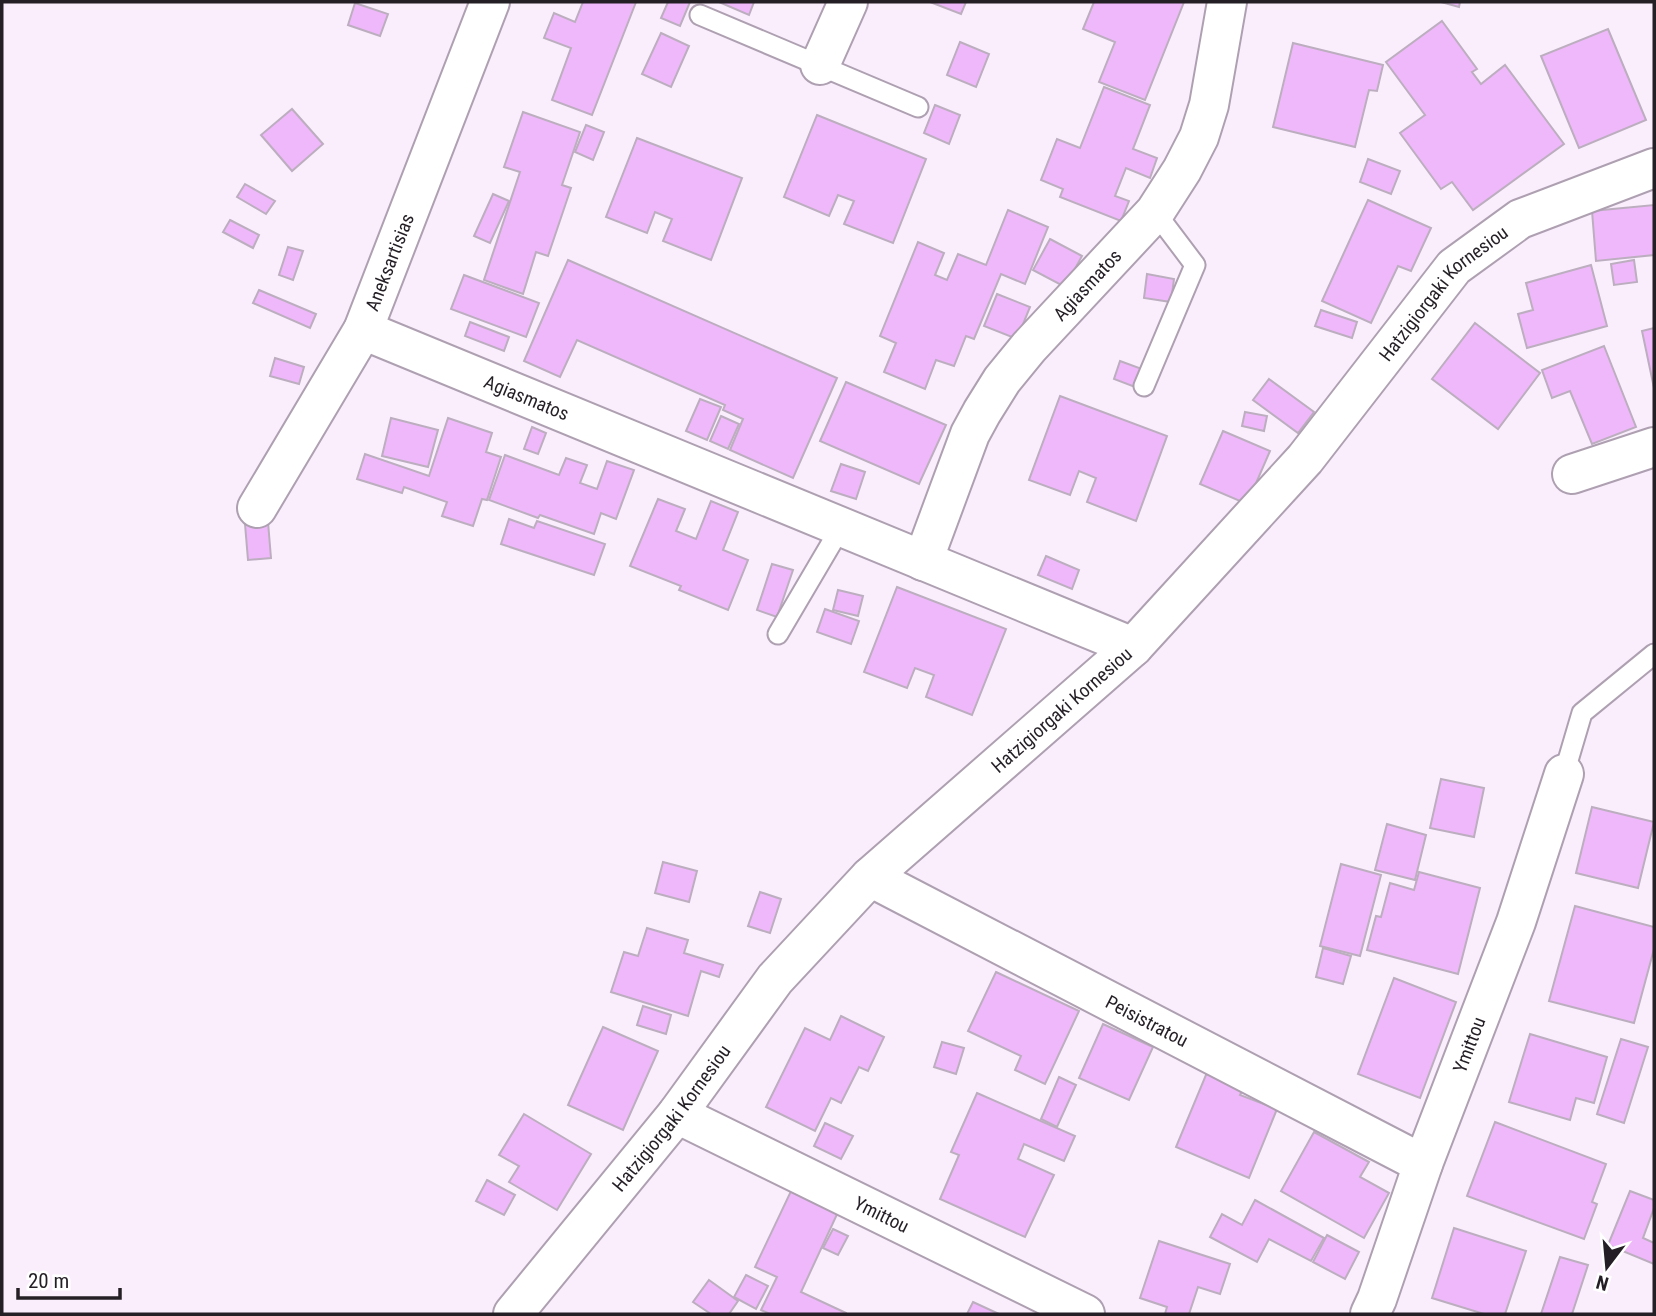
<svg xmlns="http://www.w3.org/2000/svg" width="1656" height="1316" font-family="'Roboto Condensed',sans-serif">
  <rect width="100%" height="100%" fill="#faeefd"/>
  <g fill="#efb8fb" stroke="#bcaebf" stroke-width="2">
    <path d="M583,2h53l-44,113 -40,-15 19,-52 -27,-10 10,-25 21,9z"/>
    <path d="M668,2h22l-10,24 -19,-8z"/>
    <path d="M719,2h35l-5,13z"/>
    <path d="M930,2h36l-5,12z"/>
    <path d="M1094,2h90l-39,98 -46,-18 16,-40 -32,-13z"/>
    <path d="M1441,2h19l-1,5z"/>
    <path d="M355,3l33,11 -8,22 -32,-11z"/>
    <path d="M1442,21l35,48 -5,3 9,12 24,-19 59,79 -91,66 -21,-28 -11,7 -41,-56 25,-18 -39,-53z"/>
    <path d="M1608,29l38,91 -67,28 -38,-92z"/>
    <path d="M661,33l28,13 -18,41 -29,-13z"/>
    <path d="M960,42l29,12 -13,33 -29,-12z"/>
    <path d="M1293,43l90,22 -6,26 -8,-1 -14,57 -82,-20z"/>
    <path d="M1104,87l46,18 -17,44 24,9 -7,20 -24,-10 -11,28 14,5 -8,20 -61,-24 3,-8 -22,-9 16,-41 23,9z"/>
    <path d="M935,105l25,10 -11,29 -25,-11z"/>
    <path d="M292,109l31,35 -31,27 -31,-36z"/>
    <path d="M523,112l57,20 -18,53 9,3 -23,68 -12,-4 -13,42 -39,-14 36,-108 -16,-5z"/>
    <path d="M817,115l109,44 -33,84 -49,-19 10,-23 -16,-6 -9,21 -45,-19z"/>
    <path d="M586,125l18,7 -11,28 -18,-8z"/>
    <path d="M637,138l105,40 -31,82 -48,-19 9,-22 -17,-7 -8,21 -41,-16z"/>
    <path d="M1368,159l32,12 -9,23 -31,-12z"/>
    <path d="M245,184l30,17 -9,13 -29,-17z"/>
    <path d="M493,194l16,7 -19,42 -16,-7z"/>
    <path d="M1368,200l63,28 -20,43 -13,-5 -27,57 -49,-22z"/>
    <path d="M1654,205v50l-58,6 -4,-50z"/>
    <path d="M1008,210l40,17 -23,57 -24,-10 -27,65 -8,-3 -12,30 -18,-6 -11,29 -41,-17 12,-29 -16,-7 38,-94 26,11 -9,22 12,5 11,-26 28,11z"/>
    <path d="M230,220l29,15 -6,13 -30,-16z"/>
    <path d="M1050,239l32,17 -17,31 -32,-17z"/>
    <path d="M288,247l15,4 -10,29 -14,-5z"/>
    <path d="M568,260l269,118 -44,100 -63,-28 13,-31 -20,-9 2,-5 -148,-65 -17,37 -36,-16z"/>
    <path d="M1634,260l3,22 -23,3 -3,-21z"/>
    <path d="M1591,265l16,61 -80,22 -9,-34 15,-4 -7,-27z"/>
    <path d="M1147,274l27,5 -3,23 -27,-4z"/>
    <path d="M464,275l75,28 -13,34 -75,-28z"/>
    <path d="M259,290l57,24 -6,14 -57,-25z"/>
    <path d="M997,294l33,13 -13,32 -33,-13z"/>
    <path d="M1321,310l36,12 -5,16 -37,-12z"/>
    <path d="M470,322l39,15 -5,14 -39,-15z"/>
    <path d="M1475,323l65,50 -42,56 -66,-50z"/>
    <path d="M1654,328v60l-12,-57z"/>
    <path d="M1604,346l32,81 -44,17 -22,-53 -18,7 -10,-28z"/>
    <path d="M275,358l29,9 -5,17 -29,-8z"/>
    <path d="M1120,361l22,8 -7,18 -21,-8z"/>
    <path d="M1269,379l45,33 -16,21 -45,-33z"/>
    <path d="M846,382l100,43 -27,59 -99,-43z"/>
    <path d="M1060,396l107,40 -31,85 -49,-19 9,-24 -17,-7 -9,24 -41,-15z"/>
    <path d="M700,399l21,8 -14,33 -21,-9z"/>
    <path d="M1245,412l22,4 -3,15 -22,-5z"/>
    <path d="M721,416l18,8 -11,25 -18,-8z"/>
    <path d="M391,418l47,12 -10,37 -46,-11z"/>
    <path d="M448,418l44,15 -6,19 15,5 -14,43 -5,-1 -9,27 -31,-10 5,-14 -43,-15 -2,6 -45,-14 8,-25 64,22z"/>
    <path d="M532,427l14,6 -8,21 -14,-5z"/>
    <path d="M1223,431l47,20 -23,53 -47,-20z"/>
    <path d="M505,455l54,20 7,-17 21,7 -7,18 17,6 10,-28 27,9 -18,49 -15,-6 -7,21 -54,-19 -2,3 -49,-18z"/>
    <path d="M841,464l24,8 -9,27 -25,-8z"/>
    <path d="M658,499l27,10 -9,22 20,8 15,-38 27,11 -15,38 25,10 -20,50 -49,-20 2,-4 -51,-20z"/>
    <path d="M509,519l25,9 3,-7 68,23 -11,31 -93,-31z"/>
    <path d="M268,522l3,36 -23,2 -3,-36z"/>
    <path d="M1046,556l33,14 -7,19 -34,-14z"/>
    <path d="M772,564l21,6 -16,47 -20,-7z"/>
    <path d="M897,587l109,42 -34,86 -46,-18 8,-22 -19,-7 -8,20 -43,-16z"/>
    <path d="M838,590l25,6 -5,20 -25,-6z"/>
    <path d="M825,609l34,12 -8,23 -34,-12z"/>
    <path d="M1441,779l43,9 -10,49 -44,-9z"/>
    <path d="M1592,807l62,15 -16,66 -62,-15z"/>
    <path d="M1387,824l39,11 -11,45 -40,-10z"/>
    <path d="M663,862l34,9 -8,31 -34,-9z"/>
    <path d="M1341,864l40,11 -21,81 -40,-10z"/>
    <path d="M1419,872l61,16 -22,86 -91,-24 9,-34 5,1 9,-34 24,7z"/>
    <path d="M760,892l21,7 -11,34 -22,-7z"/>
    <path d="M1575,906l79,21v22l-20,74 -85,-22z"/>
    <path d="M647,928l41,12 -4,13 39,12 -4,12 -18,-6 -13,45 -77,-24 13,-40 14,4z"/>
    <path d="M1323,948l28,8 -8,28 -27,-7z"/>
    <path d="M996,972l83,39 -34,73 -30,-14 6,-14 -53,-25z"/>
    <path d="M1394,978l62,24 -36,96 -62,-24z"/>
    <path d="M643,1006l28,9 -5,19 -29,-9z"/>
    <path d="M841,1016l43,21 -16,34 -9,-4 -18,36 -10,-5 -16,33 -49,-24 39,-79 25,12z"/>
    <path d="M1103,1024l50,23 -24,53 -50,-22z"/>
    <path d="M603,1027l55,24 -35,79 -55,-25z"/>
    <path d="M1530,1034l77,23 -13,46 -18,-5 -6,22 -61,-18z"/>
    <path d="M1621,1039l27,8 -24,76 -27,-9z"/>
    <path d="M942,1042l22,6 -8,26 -22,-7z"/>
    <path d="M1208,1070l37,15 -5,10 37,14 -28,69 -73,-31z"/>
    <path d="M1059,1077l17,8 -19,42 -16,-8z"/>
    <path d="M977,1093l98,43 -11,25 -40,-17 -6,15 36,16 -29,62 -85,-38 19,-44 -8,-3z"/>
    <path d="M524,1114l67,40 -34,56 -48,-28 10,-16 -20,-11z"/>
    <path d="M1495,1122l111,42 -14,38 5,2 -13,35 -117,-43z"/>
    <path d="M825,1123l28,13 -12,23 -27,-13z"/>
    <path d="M1314,1132l55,30 -9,15 29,16 -25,45 -83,-47z"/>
    <path d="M487,1180l28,15 -11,20 -28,-14z"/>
    <path d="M792,1189l47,21 -38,82 45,21v1h-76l-9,-4 16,-33 -22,-10z"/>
    <path d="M1630,1191l24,9v8l-11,30 11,5v21l-46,-19z"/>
    <path d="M1255,1200l69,38 -13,23 -42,-22 -12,23 -47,-25 12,-23 20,11z"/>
    <path d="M1454,1228l72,23 -21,63h-21l-52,-16z"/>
    <path d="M833,1229l15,7 -10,19 -15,-7z"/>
    <path d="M1327,1235l32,17 -14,27 -32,-17z"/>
    <path d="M1159,1241l71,23 -10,30 -22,-7 -9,27h-24l2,-7 -27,-9z"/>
    <path d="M1560,1257l28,8 -16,49h-31z"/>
    <path d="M746,1275l22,11 -12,23 -22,-12z"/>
    <path d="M709,1280l29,21 -9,13h-18l-18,-12z"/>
    <path d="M973,1302l26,12h-32z"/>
  </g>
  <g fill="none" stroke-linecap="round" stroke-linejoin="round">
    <defs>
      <g id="service">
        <path d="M700,15l218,92"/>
        <path d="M1144,386l51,-121 -40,-53"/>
        <path d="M778,634l63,-107"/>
        <path d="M1564,774l18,-61 72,-59"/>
      </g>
      <g id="minor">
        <path d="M820,65l28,-63"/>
        <path id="s1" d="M363,330l770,317"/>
        <path d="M1572,474l82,-27"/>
        <path id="s2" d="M257,508l106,-178 127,-328"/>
        <path id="s3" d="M923,561l47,-127 12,-22 20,-32 27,-33 126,-135 27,-42 17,-33 10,-32 18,-103"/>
        <path id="s4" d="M870,877l553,287"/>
        <path id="s5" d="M677,1114l408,200"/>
        <path id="s6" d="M513,1314l164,-200 98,-135 95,-102 263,-230 172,-188 149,-192 66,-48 134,-51"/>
        <path id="s7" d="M1370,1314l7,-15 46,-135 93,-242 48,-148"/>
      </g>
    </defs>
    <use href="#service" stroke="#aea0b1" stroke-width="23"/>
    <use href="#minor" stroke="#aea0b1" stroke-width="42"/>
    <use href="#service" stroke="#fff" stroke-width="19"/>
    <use href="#minor" stroke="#fff" stroke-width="38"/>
  </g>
  <g text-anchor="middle" stroke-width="5" stroke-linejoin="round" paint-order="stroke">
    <g font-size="19" fill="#241f25" stroke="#fff">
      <text dy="7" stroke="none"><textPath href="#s2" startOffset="280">Aneksartisias</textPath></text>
      <text dy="7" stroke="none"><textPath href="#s3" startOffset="326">Agiasmatos</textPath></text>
      <text dy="7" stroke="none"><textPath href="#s6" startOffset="1386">Hatzigiorgaki Kornesiou</textPath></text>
      <text dy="7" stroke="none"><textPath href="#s1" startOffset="177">Agiasmatos</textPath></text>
      <text dy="7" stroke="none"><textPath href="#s6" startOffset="819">Hatzigiorgaki Kornesiou</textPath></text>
      <text dy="7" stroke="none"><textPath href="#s4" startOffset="312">Peisistratou</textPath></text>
      <text dy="7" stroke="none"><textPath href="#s7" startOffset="287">Ymittou</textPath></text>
      <text dy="7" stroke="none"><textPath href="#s6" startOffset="252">Hatzigiorgaki Kornesiou</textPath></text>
      <text dy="7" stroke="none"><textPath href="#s5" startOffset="228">Ymittou</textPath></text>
    </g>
  </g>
  <rect width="1656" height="1316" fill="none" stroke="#241f25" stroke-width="7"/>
  <g transform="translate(1607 1267) rotate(196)" stroke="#ffffff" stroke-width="5" paint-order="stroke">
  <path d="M0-5L12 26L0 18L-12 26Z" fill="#241f25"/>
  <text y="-10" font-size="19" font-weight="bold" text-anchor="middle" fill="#241f25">N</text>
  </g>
  <path d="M18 1288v10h102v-10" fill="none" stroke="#241f25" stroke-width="3.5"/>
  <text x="28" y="1288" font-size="21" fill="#241f25" stroke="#ffffff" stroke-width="5" paint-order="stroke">20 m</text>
</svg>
